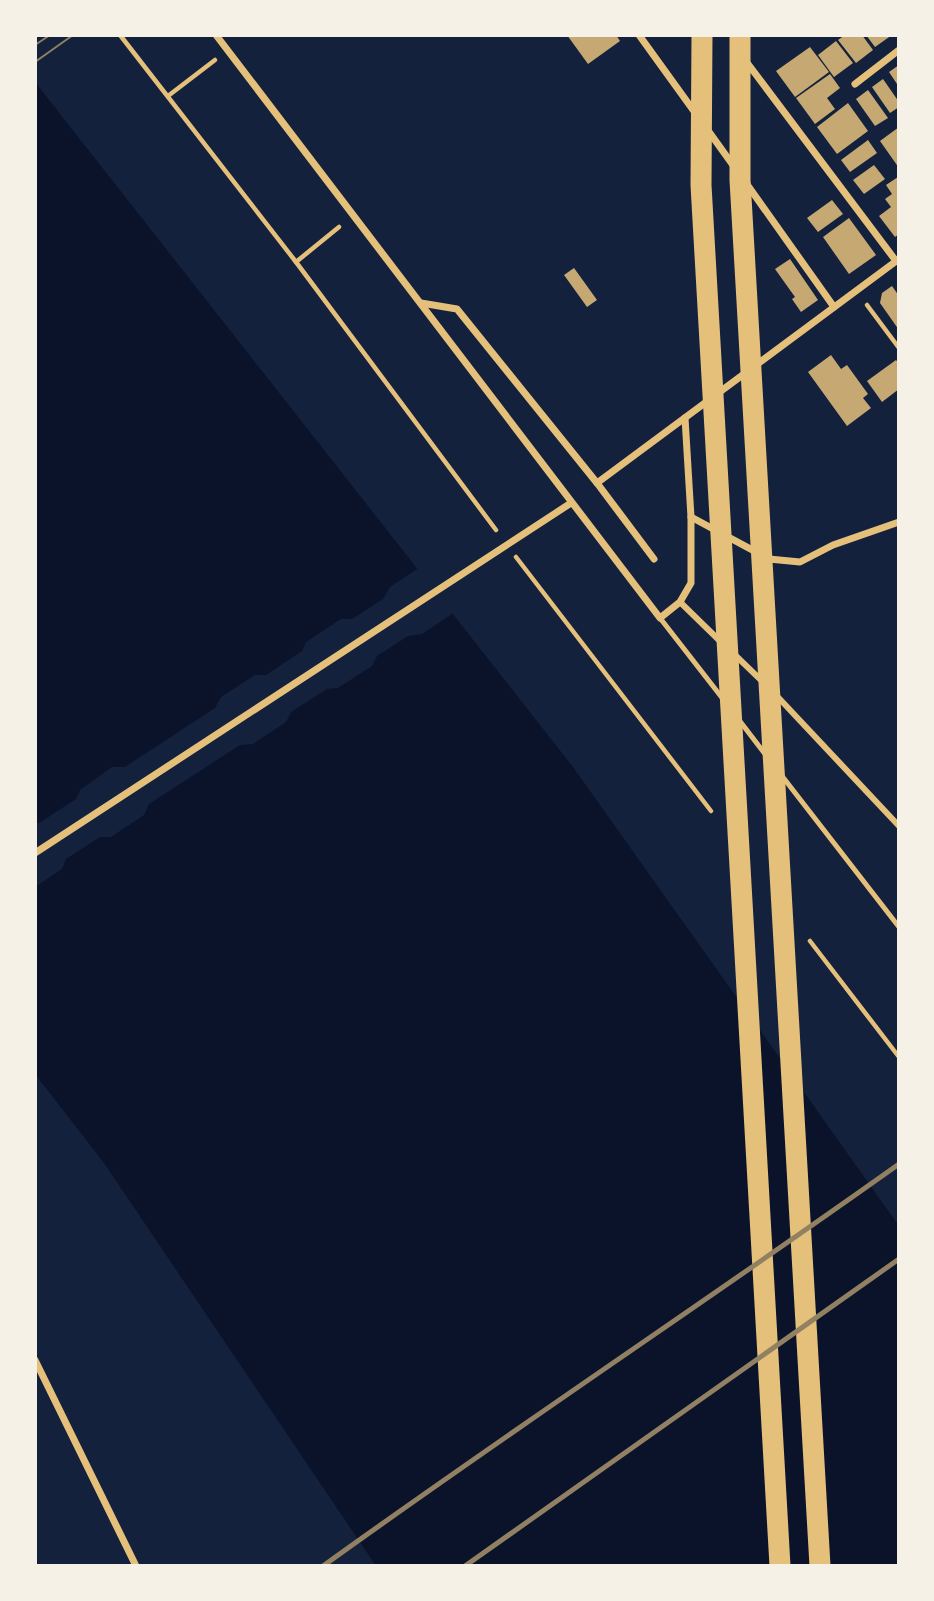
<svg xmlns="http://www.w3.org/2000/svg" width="934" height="1601" font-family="Rubik,sans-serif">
  <rect width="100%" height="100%" fill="#14213d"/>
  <path fill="#0b132b" d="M35,82l538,685 326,459v340h-523l-272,-403 -69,-89z"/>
  <path fill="#14213d" d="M420,567l35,45 -33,22 -14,2 -31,20 -5,10 -34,22 -11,1 -36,23 -5,10 -33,22 -13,1 -91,59 -5,11 -33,22h-11l-34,22 -4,10 -27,18v-64h4l37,-24 4,-9 32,-23h13l90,-59 6,-11 34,-22h11l36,-24 4,-9 35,-23h11l31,-20 7,-12z"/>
  <g fill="#c6a872">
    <path d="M567,35h49l4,6 -32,23z"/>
    <path d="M845,35h17l11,15 -17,13 -18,-23z"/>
    <path d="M866,35h26l-17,12z"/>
    <path d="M836,41l17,22 -19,14 -16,-22z"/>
    <path d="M810,47l19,25 -34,25 -19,-26z"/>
    <path d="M899,65v22l-10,-15z"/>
    <path d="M830,74l10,14 -13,10 8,11 -20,15 -19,-26z"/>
    <path d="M883,79l16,23v5l-9,6 -18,-26z"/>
    <path d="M868,90l20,28 -13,8 -19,-27z"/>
    <path d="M848,103l20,28 -31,23 -20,-27z"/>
    <path d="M899,127v41l-19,-27z"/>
    <path d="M868,140l9,13 -27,19 -9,-12z"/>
    <path d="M874,165l11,14 -21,15 -11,-14z"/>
    <path d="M898,177l1,57 -4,3 -16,-21 12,-9 -6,-8 7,-5 -6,-9z"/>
    <path d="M832,200l11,14 -25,18 -11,-14z"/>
    <path d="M849,218l27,37 -27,19 -26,-37z"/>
    <path d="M790,259l28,41 -17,12 -9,-13 3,-2 -20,-28z"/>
    <path d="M574,268l23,32 -10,7 -23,-32z"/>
    <path d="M892,286l7,10v34l-19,-27 2,-10z"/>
    <path d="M831,355l10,14 6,-4 21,29 -5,4 8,10 -24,18 -39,-54z"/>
    <path d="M896,360l3,4v25l-17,13 -15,-21z"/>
  </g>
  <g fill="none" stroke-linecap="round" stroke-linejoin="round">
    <g stroke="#e5c07b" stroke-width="4.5">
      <path d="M120,35l176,227 200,268"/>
      <path d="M168,96l47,-36"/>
      <path d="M296,262l43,-35"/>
      <path d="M867,305l32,43"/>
      <path d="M516,557l195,254"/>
      <path d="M810,941l89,116"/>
    </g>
    <g stroke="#e5c07b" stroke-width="5">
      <path d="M660,618l63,81"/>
      <path d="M739,720l26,34"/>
      <path d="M782,776l117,151"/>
    </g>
    <g stroke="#e5c07b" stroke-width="6">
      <path d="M680,602l42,41"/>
      <path d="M735,655l27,26"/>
      <path d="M775,694l124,132"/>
    </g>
    <g stroke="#e5c07b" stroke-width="7">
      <path d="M216,35l444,583 20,-16 11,-19v-66l-6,-99"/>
      <path d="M639,35l57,79"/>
      <path d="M745,60l151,201"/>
      <path d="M855,84l44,-34"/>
      <path d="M707,129l28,39"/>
      <path d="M746,183l88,124"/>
      <path d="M421,303l36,6 140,174 302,-224"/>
      <path d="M597,483l57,76"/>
      <path d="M691,517l78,42 31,3 33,-17 66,-23"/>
      <path d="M35,853l536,-350"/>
      <path d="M35,1360l101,206"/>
    </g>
    <g stroke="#e5c07b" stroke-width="21">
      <path d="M702,35l-1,150 79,1381"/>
      <path d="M740,35v145l80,1386"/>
    </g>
    <g stroke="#918062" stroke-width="2">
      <path d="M35,45l15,-10"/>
      <path d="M35,62l38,-27"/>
    </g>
    <g stroke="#918062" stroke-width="5">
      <path d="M323,1566c190,-137 385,-266 576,-402"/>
      <path d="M465,1566l434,-307"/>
    </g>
  </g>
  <rect width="934" height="1601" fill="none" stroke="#f6f1e7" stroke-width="74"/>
</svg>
